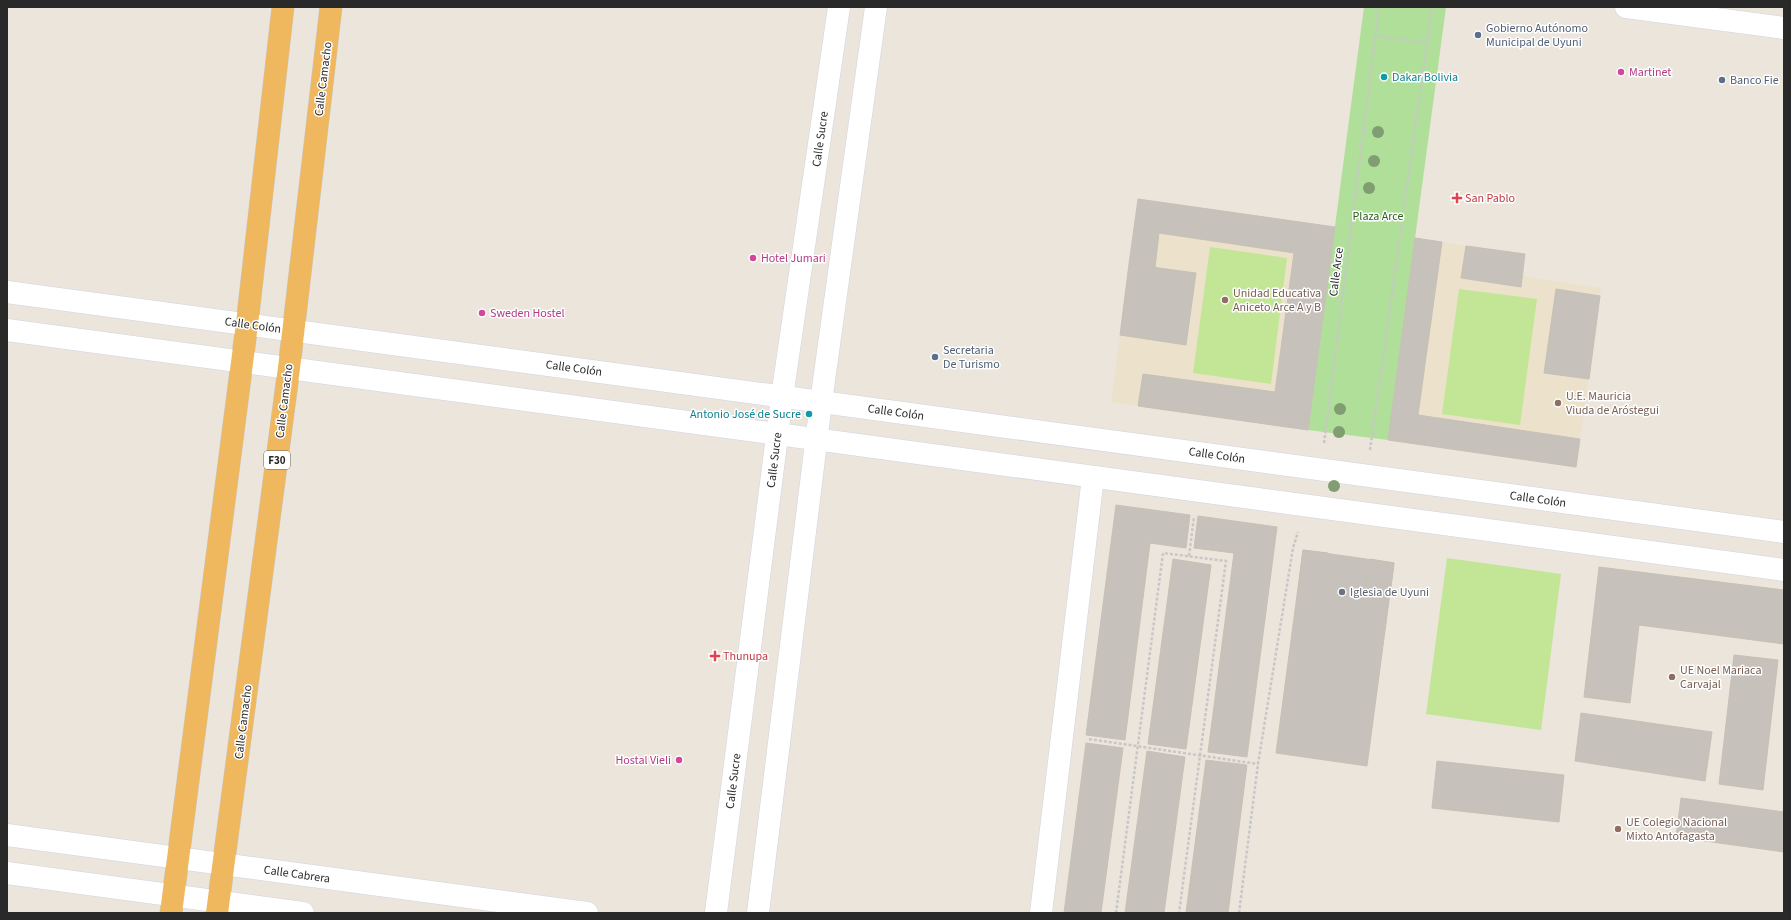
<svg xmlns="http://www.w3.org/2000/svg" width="1791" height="920" font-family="'Source Sans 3',sans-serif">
  <rect width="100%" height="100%" fill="#ebe5db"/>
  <g fill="#ece2cb">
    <path d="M1138,199l197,28 -27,203 -197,-28z"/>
    <path d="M1415,238l110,16 -2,22 78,12 -25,179 -188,-27z"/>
  </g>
  <path fill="#b0df9a" d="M1364,7h82l-58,433 -80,-10z"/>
  <g fill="#c2e696">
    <path d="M1210,247l77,11 -16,126 -78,-11z"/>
    <path d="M1459,289l78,10 -17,126 -78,-11z"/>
    <path d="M1447,558l114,16 -20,156 -115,-16z"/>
  </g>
  <g fill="#c6c1bb" stroke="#c6c0b5">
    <path d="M1138,199l197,28 -27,203 -170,-24 5,-32 132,18 19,-139 -135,-20 -4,35 -26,-4z"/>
    <path d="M1415,238l27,4 -24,173 162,24 -4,28 -188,-27z"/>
    <path d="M1466,246l59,8 -4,33 -60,-9z"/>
    <path d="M1129,264l67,9 -10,72 -66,-10z"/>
    <path d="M1556,289l44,7 -11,83 -45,-6z"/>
    <path d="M1116,505l74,10 -4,33 -36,-5 -25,197 -39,-5z"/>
    <path d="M1198,516l79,11 -30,230 -39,-5 26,-199 -40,-5z"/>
    <path d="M1303,550l25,3 -3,27 -25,-4z"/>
    <path d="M1303,550l91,13 -27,203 -91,-13z"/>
    <path d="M1173,559l38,6 -25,184 -38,-5z"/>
    <path d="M1370,559l24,4 -3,24 -25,-4z"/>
    <path d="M1599,567l185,23v54l-145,-19 -9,78 -46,-6z"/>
    <path d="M1734,655l44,5 -15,130 -44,-6z"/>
    <path d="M1581,713l131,19 -7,49 -130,-20z"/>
    <path d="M1086,743l37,5 -22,165h-37z"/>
    <path d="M1147,751l38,6 -21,156h-39z"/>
    <path d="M1206,760l41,5 -19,148h-42z"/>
    <path d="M1437,761l127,14 -5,47 -127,-14z"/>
    <path d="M1681,798l103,14v40l-108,-15z"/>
  </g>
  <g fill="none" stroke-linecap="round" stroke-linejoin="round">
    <defs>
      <g id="minor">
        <path d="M7,292l1777,240"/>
        <path d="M7,330l1777,240"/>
        <path d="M7,835l580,78"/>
        <path d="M7,873l296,40"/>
        <path d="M716,913l66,-516 57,-390"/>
        <path d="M758,913l63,-511 55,-395"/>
        <path d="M1041,913l52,-436"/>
      </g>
      <path id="secondary" d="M1626,7l158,21"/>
      <g id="trunk">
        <path d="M171,913l76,-589 36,-317"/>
        <path d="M217,913l72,-545 42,-361"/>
      </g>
    </defs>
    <use href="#minor" stroke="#d1d3e1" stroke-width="23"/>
    <use href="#secondary" stroke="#d1d3e1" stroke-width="23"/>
    <use href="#trunk" stroke="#c7c7c7" stroke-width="23"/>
    <g stroke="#c7c7c7" stroke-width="2.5" stroke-dasharray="3 2" stroke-linecap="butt">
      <path d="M1375,36l52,6"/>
      <path d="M1324,443l55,-436"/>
      <path d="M1370,450l62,-443"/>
      <path d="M1189,556l5,-39"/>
      <path d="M1089,739l169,25"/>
      <path d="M1116,913l47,-360 63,8 -47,352"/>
      <path d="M1239,913l19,-149 35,-216 5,-16"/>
    </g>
    <use href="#minor" stroke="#fff" stroke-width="22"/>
    <use href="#secondary" stroke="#fff" stroke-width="22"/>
    <use href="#trunk" stroke="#f0b85e" stroke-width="22"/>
  </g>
  <g fill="#809e72">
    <circle cx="1378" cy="132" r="6"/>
    <circle cx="1374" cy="161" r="6"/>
    <circle cx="1369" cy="188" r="6"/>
    <circle cx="1340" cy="409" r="6"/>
    <circle cx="1339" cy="432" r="6"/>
    <circle cx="1334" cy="486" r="6"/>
  </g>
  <g fill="#5c6f8a" stroke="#fff" stroke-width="1.5">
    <circle cx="1478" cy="35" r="4"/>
    <circle cx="1722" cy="80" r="4"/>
    <circle cx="935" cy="357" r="4"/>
  </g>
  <g fill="#d1479c" stroke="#fff" stroke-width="1.5">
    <circle cx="1621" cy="72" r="4"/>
    <circle cx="753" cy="258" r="4"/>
    <circle cx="482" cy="313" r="4"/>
    <circle cx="679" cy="760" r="4"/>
  </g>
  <g fill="#0f9aa8" stroke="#fff" stroke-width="1.5">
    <circle cx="1384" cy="77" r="4"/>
    <circle cx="809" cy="414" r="4"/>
  </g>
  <g fill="#e0444e" stroke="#fff" stroke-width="1.5">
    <path d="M1455 192h4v4h4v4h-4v4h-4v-4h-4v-4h4z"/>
    <path d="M713 650h4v4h4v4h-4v4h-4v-4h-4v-4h4z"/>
  </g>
  <g fill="#8d6e63" stroke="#fff" stroke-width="1.5">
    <circle cx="1225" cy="300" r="4"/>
    <circle cx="1558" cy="403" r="4"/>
    <circle cx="1672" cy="677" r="4"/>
    <circle cx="1618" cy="829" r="4"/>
  </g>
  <circle fill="#6b7280" stroke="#fff" stroke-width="1.5" cx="1342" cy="592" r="4"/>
  <g text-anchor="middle" stroke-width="3" stroke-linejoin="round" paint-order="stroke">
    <rect fill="#fff" stroke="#696969" stroke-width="1" x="264" y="451" width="26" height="18" rx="3"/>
    <g font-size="11" font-weight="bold" fill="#292929">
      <text x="277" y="464">F30</text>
    </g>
    <g font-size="12" fill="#4e5e75" stroke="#fff" text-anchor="start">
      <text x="1486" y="32">Gobierno Autónomo<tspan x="1486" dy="14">Municipal de Uyuni</tspan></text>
      <text x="1730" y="84">Banco Fie</text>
      <text x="943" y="354">Secretaria<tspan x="943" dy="14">De Turismo</tspan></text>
    </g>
    <g font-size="12" fill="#b23c85" stroke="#fff" text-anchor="start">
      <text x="1629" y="76">Martinet</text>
      <text x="761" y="262">Hotel Jumari</text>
      <text x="490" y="317">Sweden Hostel</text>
      <text x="671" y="764" text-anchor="end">Hostal Vieli</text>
    </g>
    <g font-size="12" fill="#0d838f" stroke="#fff" text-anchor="start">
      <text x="1392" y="81">Dakar Bolivia</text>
      <text x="801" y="418" text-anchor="end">Antonio José de Sucre</text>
    </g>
    <g font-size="12" fill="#292929" stroke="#fff">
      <text transform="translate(323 79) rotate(-83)" y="4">Calle Camacho</text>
      <text transform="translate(820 139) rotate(-82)" y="4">Calle Sucre</text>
      <text transform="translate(1336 272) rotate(-83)" y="4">Calle Arce</text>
      <text transform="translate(253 325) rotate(8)" y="4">Calle Colón</text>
      <text transform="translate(574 368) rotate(8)" y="4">Calle Colón</text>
      <text transform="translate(284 401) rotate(-83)" y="4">Calle Camacho</text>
      <text transform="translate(896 412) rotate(8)" y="4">Calle Colón</text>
      <text transform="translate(1217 455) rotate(8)" y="4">Calle Colón</text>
      <text transform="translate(774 460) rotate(-83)" y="4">Calle Sucre</text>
      <text transform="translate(1538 499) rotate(8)" y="4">Calle Colón</text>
      <text transform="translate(243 722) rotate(-83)" y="4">Calle Camacho</text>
      <text transform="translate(733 781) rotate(-83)" y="4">Calle Sucre</text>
      <text transform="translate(297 874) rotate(8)" y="4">Calle Cabrera</text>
    </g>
    <g font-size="12" fill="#be3a42" stroke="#fff" text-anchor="start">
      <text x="1465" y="202">San Pablo</text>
      <text x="723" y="660">Thunupa</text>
    </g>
    <g font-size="12" fill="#29631c" stroke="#fff">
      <text x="1378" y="220">Plaza Arce</text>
    </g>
    <g font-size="12" fill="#785e54" stroke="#fff" text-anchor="start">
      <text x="1233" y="297">Unidad Educativa<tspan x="1233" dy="14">Aniceto Arce A y B</tspan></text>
      <text x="1566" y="400">U.E. Mauricia<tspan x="1566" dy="14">Viuda de Aróstegui</tspan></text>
      <text x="1680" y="674">UE Noel Mariaca<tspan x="1680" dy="14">Carvajal</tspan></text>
      <text x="1626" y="826">UE Colegio Nacional<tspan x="1626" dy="14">Mixto Antofagasta</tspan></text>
    </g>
    <g font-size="12" fill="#5b616d" stroke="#fff" text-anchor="start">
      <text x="1350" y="596">Iglesia de Uyuni</text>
    </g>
  </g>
  <rect width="1791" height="920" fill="none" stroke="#292929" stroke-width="16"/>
</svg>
